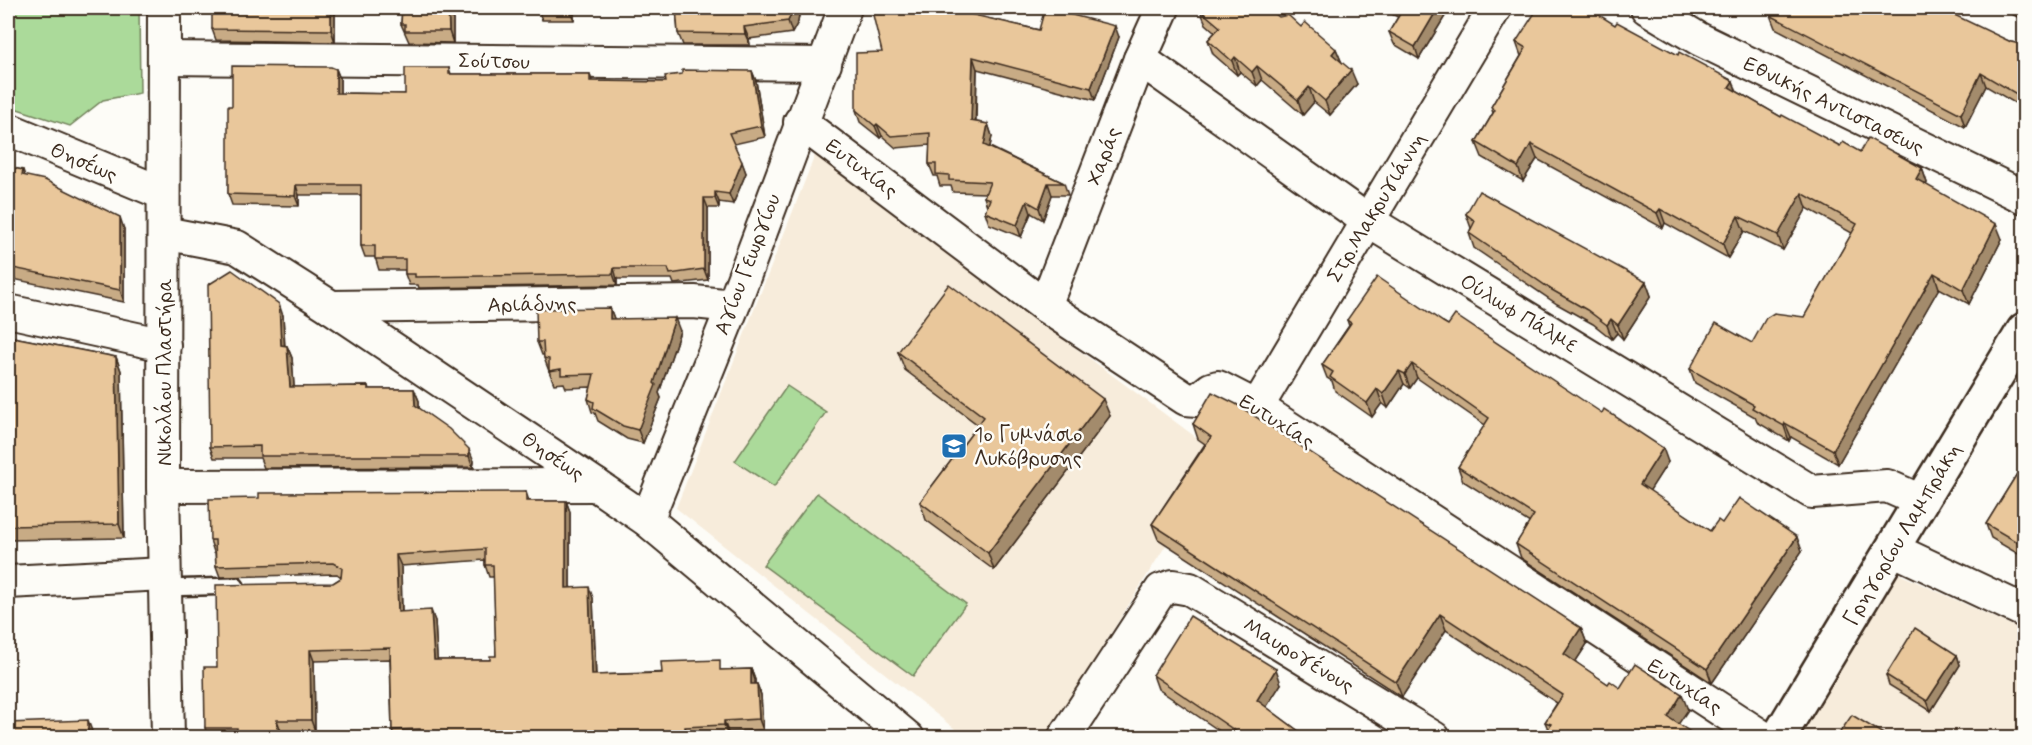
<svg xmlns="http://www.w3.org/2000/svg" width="2032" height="745" font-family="Mynerve,sans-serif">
  <rect width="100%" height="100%" fill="#fdfcf7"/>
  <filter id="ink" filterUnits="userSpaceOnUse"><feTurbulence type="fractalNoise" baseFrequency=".0167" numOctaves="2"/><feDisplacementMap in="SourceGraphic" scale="12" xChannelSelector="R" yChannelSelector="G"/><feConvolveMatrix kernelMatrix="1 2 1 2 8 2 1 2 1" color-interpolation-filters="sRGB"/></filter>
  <g filter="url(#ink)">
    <g fill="#f7ecdb">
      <path d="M815,155l401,297 -58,87 8,6 -120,192h-81l-289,-229z"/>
      <path d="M1897,573l127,58v106l-227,1z"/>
      <path d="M142,732l1,5 -135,1z"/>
    </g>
    <g fill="#abda9a" stroke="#73825c" stroke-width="1.5">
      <path d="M8,8h131l1,85 -37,7 -33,26 -62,-20z"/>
      <path d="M787,386l39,26 -52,75 -39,-26z"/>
      <path d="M817,493l149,111 -53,72 -150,-111z"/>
    </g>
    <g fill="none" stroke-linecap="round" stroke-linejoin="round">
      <defs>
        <path id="lane" d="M164,588l72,-2"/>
        <g id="street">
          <path d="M164,8l-1,478 5,252"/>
          <path d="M1647,8l52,31 325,158"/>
          <path d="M1964,8l60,31"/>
          <path d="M164,58l661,6"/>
          <path d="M1140,59l228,162 444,271 75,-6 34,15"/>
          <path d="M800,122l245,184 141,93 11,1 14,-11 7,-2 39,20 507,331"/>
          <path d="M8,129l154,64"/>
          <path d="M164,233l73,14 94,60 265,178 51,35 261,218"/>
          <path d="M1045,306l95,-247 23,-51"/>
          <path d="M331,307l363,-5 39,4"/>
          <path d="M8,311l156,34"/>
          <path d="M1257,407l238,-399"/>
          <path d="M163,486l433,-1"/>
          <path d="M647,520l86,-214 112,-298"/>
          <path d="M1892,549l132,62"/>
          <path d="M8,582l156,-8"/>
          <path d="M1064,738l97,-148 12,-4 17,3 244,149"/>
        </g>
        <path id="secondary" d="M1778,738l246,-408"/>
      </defs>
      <use href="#lane" stroke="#3b2a1e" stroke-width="20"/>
      <use href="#street" stroke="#3b2a1e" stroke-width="36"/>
      <use href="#secondary" stroke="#3b2a1e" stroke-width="38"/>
      <use href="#lane" stroke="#fdfcf7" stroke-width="15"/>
      <use href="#street" stroke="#fdfcf7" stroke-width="32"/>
      <use href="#secondary" stroke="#fdfcf7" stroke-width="33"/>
    </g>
    <g fill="#c8ab85" stroke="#3b2a1e" stroke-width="1.5" fill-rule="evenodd">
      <path d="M335,8v34l-119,-2 -4,-11z"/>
      <path d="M402,8h51v35l-44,-1 -8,-18z"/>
      <path d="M520,8h54v12h-32l-3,-8h-18z"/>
      <path d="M676,8h124l-2,14 -6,11 -43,6 1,6h-67l-5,-12z"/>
      <path d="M876,8h93v6l70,16 80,7 -24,63 -118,-31 -1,53 12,2 4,12 -2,11 74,36 4,12h-16l-9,25 -12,-7 -10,24 -32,-13 -4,-12 2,-6 -3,-9 1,-4 -32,-1 -2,-6h-11l-3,-10h-3l-5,-12 1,-19 -34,3 -14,-12 -2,2 -20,-16 -4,-12 26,-58z"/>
      <path d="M1379,8h71l-31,51 -25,-15 -5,-12 9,-15z"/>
      <path d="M1769,8h160l82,34 9,2 5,-1v66l-39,-23 -21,41 -190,-99 -5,-13 1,-1z"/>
      <path d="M2001,8h24v13z"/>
      <path d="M1200,10l79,7 22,10 35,22 5,12 16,23 -27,31 -16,-13 -11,13 -41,-35 -5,6 -17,-14 -3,3 -24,-21 -5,-14 7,-8 -9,-8z"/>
      <path d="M1615,25l118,56 3,10 45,26 59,29 82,22 5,15 -1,2 76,54 -33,65 -30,-16 -101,176 -47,-27 -2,4 -32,-19 -2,-5 -60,-34 -5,-14 62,-26 52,-26 48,-84 -45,-25 -24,42 -39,-19 -16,27 -63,-35 -2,5 -126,-69 -14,22 -41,-24 -6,-15 17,-29 -2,-6 30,-51 -5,-14z"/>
      <path d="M449,68l2,6h139l2,7 74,1 86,-11 4,10 9,56 -31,7 12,29 -13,31 -14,-2v6h-11v72l-34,4 -2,-5h-55v6l-198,3 -1,-3h-9l-4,-11v-4h-26l-4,-13h-10l-4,-11v-51h-62v11l-67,-1 -4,-11 4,-88 104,-37 4,10v14l65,1z"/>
      <path d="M8,166v1l15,3 2,6 99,53v73l-116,-24z"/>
      <path d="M1466,214l180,68 5,14 -28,43 -6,-6 -5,6 -19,-15 -36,-20 -83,-56 -5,-15 2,-5z"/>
      <path d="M610,308l4,11 66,12 -21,62 2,5 -18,45 -16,-4 -29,-18 -3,-8 -3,-1 -4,-13 3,-12 -25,1 -2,-5 -10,1 -10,-26v-3h-2l-5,-13z"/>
      <path d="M283,316l2,30h2l5,12 2,29 74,-1 1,3h45l5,12v7l55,53 -1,6 -209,1 -4,-10h-46l-4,-11z"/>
      <path d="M1347,320l96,2 225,140 -19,29 61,40 12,-8 80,28 -90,132 -191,-125 -5,-14 14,-21 -67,-42 -5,-14 27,-42 -68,-47 -7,10 -6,-4 -16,24 -6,-5 -10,14 -37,-26 -3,-10 -5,-3 -5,-13 27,-39z"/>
      <path d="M8,336l108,21 5,14 3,167 -116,2z"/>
      <path d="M898,352l212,64 -116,154 -68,-50 -6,-18 58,-77 -73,-55z"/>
      <path d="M1193,424l388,204 6,16 -12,18 33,22 80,26 -140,19 -3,-7 12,-19 -111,-73 -44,67 -244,-158 -6,-15 53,-80 -7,-5z"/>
      <path d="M2025,461v97l-34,-20 -5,-14z"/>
      <path d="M526,492l3,9h37l4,11v75l23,11 3,77 155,-6 4,11v4h2l4,11 2,35 -35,2v5l-22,1h-311l-3,-8 -2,-71 -76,2 1,70h-34l1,7h-74l-3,-10 12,-61 116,-84 8,-5v-1l-4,-3 -117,3 -4,-11 -1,-14h-1l-4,-12zM485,560v5l4,12h5l2,79 -6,4h-53l-2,-39 -33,-9 -1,-46z"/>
      <path d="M1957,655l3,10 -29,46 -42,-26 -3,-10z"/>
      <path d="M1153,675l128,9 -15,23 42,31h-78l-72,-49z"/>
    </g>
    <g fill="#a38b6c" stroke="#3b2a1e" stroke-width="1.5">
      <path d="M331,8h4v34l-4,-12z"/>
      <path d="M448,8h5v35l-4,-12z"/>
      <path d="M569,8h5v12z"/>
      <path d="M794,8h6l-2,14 -6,11 -4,-12z"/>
      <path d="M965,8h4v17l-4,-12z"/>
      <path d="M1438,8h12l-31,51 -4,-12z"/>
      <path d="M1115,26l4,11 -24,63 -4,-12z"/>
      <path d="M744,27l5,12 1,6 -5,-11z"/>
      <path d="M1336,49l6,14 -10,-9z"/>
      <path d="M973,57l4,12 -2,63 -4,-11z"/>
      <path d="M1235,57l5,15 -3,3 -5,-14z"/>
      <path d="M1257,66l5,14 -5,6 -5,-14z"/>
      <path d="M336,69l4,10v25l-4,-11z"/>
      <path d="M1351,70l6,14 -27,31 -5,-14z"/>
      <path d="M752,71l4,10 9,56 -4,-11z"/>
      <path d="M1981,73l5,13 -21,41 -4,-13z"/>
      <path d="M1733,81l5,15 -9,-9z"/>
      <path d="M1309,87l5,15 -11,13 -5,-15z"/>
      <path d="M877,124l5,12 -2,2 -5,-12z"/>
      <path d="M988,124l4,12 -4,20 -4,-11z"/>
      <path d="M1531,144l6,15 -14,22 -5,-14z"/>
      <path d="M742,162l4,11 -13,31 -4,-10z"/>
      <path d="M1922,168l5,15 -6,11 -5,-15z"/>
      <path d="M1048,183l4,12 -9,25 -4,-12z"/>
      <path d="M296,185l3,10v11l-4,-10z"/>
      <path d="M715,192l4,10v6l-4,-10z"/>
      <path d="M1802,193l5,15 -24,42 -5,-15z"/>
      <path d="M704,198l4,10v72l-4,-11z"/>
      <path d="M1027,201l4,12 -10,24 -4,-12z"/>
      <path d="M1660,209l5,14 -2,5 -6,-15z"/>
      <path d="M1738,216l6,15 -16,27 -5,-14z"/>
      <path d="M120,217l4,12v73l-4,-12z"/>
      <path d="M1996,224l6,15 -33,65 -6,-14z"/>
      <path d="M614,268l3,11v6l-4,-11z"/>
      <path d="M1934,273l5,15 -101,176 -5,-14z"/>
      <path d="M1646,282l5,14 -28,43 -5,-14z"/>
      <path d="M279,304l4,12 2,40 -4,-11z"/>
      <path d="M610,308l5,13 -5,-2z"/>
      <path d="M675,318l5,13 -21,62 2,5 -18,45 -5,-13z"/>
      <path d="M1611,319l6,14 -5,6 -5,-14z"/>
      <path d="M287,346l5,12 3,41 -5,-12z"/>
      <path d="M116,357l5,14 3,167 -5,-14z"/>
      <path d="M1412,364l5,14 -7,10 -5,-14z"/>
      <path d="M1399,371l5,13 -16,24 -5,-14z"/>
      <path d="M414,389l5,12v16l-4,-12z"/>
      <path d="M1377,389l5,14 -10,14 -5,-14z"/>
      <path d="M1103,399l7,17 -116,154 -6,-17z"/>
      <path d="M1785,423l6,14 -2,4 -5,-15z"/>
      <path d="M1663,448l5,14 -23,36 -5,-14z"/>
      <path d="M469,449l5,12 -1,6 -4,-11z"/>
      <path d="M566,501l4,11v87l-4,-11z"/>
      <path d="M1797,537l5,14 -90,132 -5,-14z"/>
      <path d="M2025,540v13l-3,-8z"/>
      <path d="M396,555l5,11 1,58 -4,-12z"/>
      <path d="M589,587l4,11 3,88 -4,-11z"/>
      <path d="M431,610l4,11 3,51 -4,-12z"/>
      <path d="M1440,614l6,16 -44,67 -6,-15z"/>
      <path d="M1581,628l6,16 -17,26 -6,-16z"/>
      <path d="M310,650l4,11 1,70 -4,-11z"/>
      <path d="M1957,655l3,10 -29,46 -4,-10z"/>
      <path d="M751,669l4,11v15l-4,-11z"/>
      <path d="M1276,669l5,15 -19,30 -5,-14z"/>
      <path d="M757,684l4,11 2,35 -4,-11z"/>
      <path d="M1682,694l6,16 -15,22 -5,-15z"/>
      <path d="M88,720l5,14v4h-5z"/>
      <path d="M277,720l4,11 1,7h-4z"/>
      <path d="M724,721l4,11v5l-4,-12z"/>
      <path d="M685,727l4,11h-4z"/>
    </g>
    <g fill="#e9c79b" stroke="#3b2a1e" stroke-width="1.5" fill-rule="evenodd">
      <path d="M212,8h119v22l-119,-1z"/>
      <path d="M402,8h46l1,23h-44v-7h-4z"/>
      <path d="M676,8h118l-6,13 -44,6 1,7 -67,-1z"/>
      <path d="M876,8h89v5l74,17 6,-22 70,18 -24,62 -118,-31 -2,64 17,3 -4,21 80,38h-16l-9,25 -12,-7 -10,24 -32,-13 5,-13 -6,-2 6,-15 -41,-2v-5l-13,-1v-10h-7l1,-31 -39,3 -14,-12 -2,2 -19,-16v-57l26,-1 -9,-37z"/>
      <path d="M1201,8h67l11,9 9,-2 13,12 4,-5 31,27 -4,5 19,16 -26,31 -16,-14 -11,13 -41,-34 -5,6 -17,-15 -3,4 -24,-21 12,-13 -20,-17z"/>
      <path d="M1399,8h39l-23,39 -26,-15 14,-23z"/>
      <path d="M1538,8h50l27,17 2,-3 61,33 1,-3 54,29 -4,6 52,30 1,-2 58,31 3,-4 17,10 8,-14 54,30 -6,11 80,45 -33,66 -29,-17 -101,177 -48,-27 -1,3 -32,-18 2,-3 -64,-36 26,-46 36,20 14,-25 8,-5 30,4 53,-93 -55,-31 -24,42 -40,-19 -15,28 -63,-35 -3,4 -126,-69 -13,23 -42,-25 19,-32 -4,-3 35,-59 -10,-6z"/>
      <path d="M1772,8h157l3,1 1,-1h7l71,34 9,2 5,-1v56l-44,-26 -20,41 -191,-99 4,-7z"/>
      <path d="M232,66l99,1 5,2v24l69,1v-26h44v6h141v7l76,1 -1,-6 17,-2v-4l70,1 9,55 -32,7 13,29 -13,32 -14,-2v6h-11v71l-34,5 -2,-6h-54l-1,6 -198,3v-3h-10v-15h-30v-13h-14v-61h-65l-1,11 -67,-2v-88h4z"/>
      <path d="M8,167l15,3 -1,5 23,5 75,37v73l-112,-23z"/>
      <path d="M1479,191l167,91 -28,43 -7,-6 -4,6 -20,-15 -35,-20 -83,-57 6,-12 -9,-7z"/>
      <path d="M232,270l47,34 2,41 6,1 3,41 78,-1v3h46l1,16 34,24 20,20v7h-209v-10l-50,1 -2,-162z"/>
      <path d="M1377,277l66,45 5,3 7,-10 147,98 2,-4 59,39 -23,36 70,47 8,-11 4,3 17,-25 58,39 -90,132 -191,-125 18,-29 -76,-48 31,-49 -77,-54 -7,10 -6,-3 -16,23 -6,-5 -10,14 -37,-26 3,-5 -11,-7 29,-42 -4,-3z"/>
      <path d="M949,284l154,115 -115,154 -68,-51 64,-85 -86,-65z"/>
      <path d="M610,308v11l65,-1 -21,65 2,2 -18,45 -15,-4 -30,-18 1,-6 -6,-3 6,-25 -33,1v-6l-12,2v-12l-5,-1 -1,-16h-6l-1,-33z"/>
      <path d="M8,336l108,21 3,167 -111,2z"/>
      <path d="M1212,392l24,12 345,224 -17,26 44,30 2,-3 10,7 15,-24 47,30 -14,23 27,18 -1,3h-151l8,-14 -6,-2 18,-27 -123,-81 -44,68 -244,-158 59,-87 -18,-13z"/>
      <path d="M2025,461v79l-3,5 -36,-21z"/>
      <path d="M526,492v9h40v87l23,-1 3,88 70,-2 -1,-11 59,-2v10l31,-1v15h6l2,35 -35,2v4l-39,2v11h-265v-9l-28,1 -2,-82 -80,2 1,70h-34l1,18h-41v-10h-32l-1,-61h13l-1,-82 117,-2 8,-5 1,-10 -9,-5 -117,3 -1,-26h-5l-1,-41 50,-1v-5zM485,549v16h8l3,91h-6v4h-56l-3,-50 -33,2 -2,-57z"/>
      <path d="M1190,616l86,53 -19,31 51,38h-62l-93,-63z"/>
      <path d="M1915,628l42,27 -30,46 -41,-26z"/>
      <path d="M1852,715l38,23h-54z"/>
      <path d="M88,720v18h-80v-15z"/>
    </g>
  </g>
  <defs>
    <symbol id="school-square" viewBox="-11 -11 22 22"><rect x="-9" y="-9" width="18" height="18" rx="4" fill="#1f6fb2" stroke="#fdfcf7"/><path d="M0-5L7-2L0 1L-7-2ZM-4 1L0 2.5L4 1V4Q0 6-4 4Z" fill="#fff"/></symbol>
  </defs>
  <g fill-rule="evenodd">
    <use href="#school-square" x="939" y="431" width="30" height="30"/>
  </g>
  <g text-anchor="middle" stroke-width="5" stroke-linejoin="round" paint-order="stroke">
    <g font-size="21" fill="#3b2a1e" stroke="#fdfcf7">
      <text transform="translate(494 61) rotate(1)" y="7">Σούτσου</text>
      <text transform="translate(1834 105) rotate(26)" y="7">Εθνικής Αντιστασεως</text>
      <text transform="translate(1103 156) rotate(-69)" y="7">Χαράς</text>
      <text transform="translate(84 162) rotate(23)" y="7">Θησέως</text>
      <text transform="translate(862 168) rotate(37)" y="7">Ευτυχίας</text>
      <text transform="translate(1376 207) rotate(-59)" y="7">Στρ.Μακρυγιάννη</text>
      <text transform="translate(747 264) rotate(-69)" y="7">Αγίου Γεωργίου</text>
      <text transform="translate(532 304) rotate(-1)" y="7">Αριάδνης</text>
      <text transform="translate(1519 313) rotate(31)" y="7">Ούλωφ Πάλμε</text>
      <text transform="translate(164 372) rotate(-90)" y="7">Νικολάου Πλαστήρα</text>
      <text transform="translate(1277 421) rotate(32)" y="7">Ευτυχίας</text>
      <text transform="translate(553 456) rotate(34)" y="7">Θησέως</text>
      <text transform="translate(1902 534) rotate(-59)" y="7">Γρηγορίου Λαμπράκη</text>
      <text transform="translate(1299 655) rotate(31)" y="7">Μαυρογένους</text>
      <text transform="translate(1685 686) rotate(33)" y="7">Ευτυχίας</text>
    </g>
    <g font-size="21" fill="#3b2a1e" stroke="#fdfcf7" text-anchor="start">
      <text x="974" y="441">1ο Γυμνάσιο<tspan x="974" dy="24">Λυκόβρυσης</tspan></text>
    </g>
  </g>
  <rect width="2032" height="745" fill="none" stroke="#fdfcf7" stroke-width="30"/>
  <rect x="15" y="15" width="2002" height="715" fill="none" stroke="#3b2a1e" stroke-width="2" filter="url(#ink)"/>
</svg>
